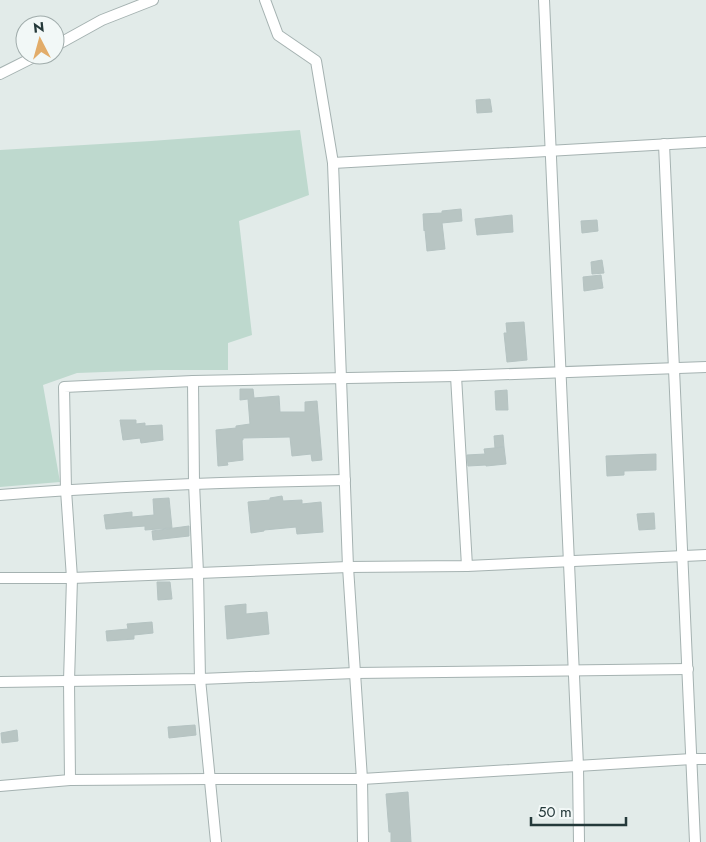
<svg xmlns="http://www.w3.org/2000/svg" width="706" height="842" font-family="Jost,sans-serif">
  <rect width="100%" height="100%" fill="#e2ebe9"/>
  <path fill="#bed9ce" d="M300,130l9,65 -70,26 13,114 -24,8v27h-69l-82,3 -34,12 17,97 -60,5v-337l151,-9z"/>
  <g fill="#b8c5c3" stroke="#b5c3c2">
    <path d="M490,99l2,13 -15,1 -1,-13z"/>
    <path d="M461,209l1,12 -20,2 3,26 -18,2 -2,-21 -1,1 -1,-17 19,-1v-2z"/>
    <path d="M512,215l1,17 -36,3 -2,-16z"/>
    <path d="M597,220l1,11 -16,2 -1,-12z"/>
    <path d="M602,260l2,13 -12,1 -1,-12z"/>
    <path d="M601,275l2,13 -19,3 -1,-14z"/>
    <path d="M524,322l3,38 -20,2 -3,-29h3l-1,-10z"/>
    <path d="M240,389h13l1,9 25,-2 1,16h25v-10l12,-1 5,59 -10,1 -1,-7 -19,2 -2,-19 -47,1v2h-1l1,20 -16,2 1,3 -10,1 -2,-36 20,-2v-2l14,-2 -2,-25 -8,1z"/>
    <path d="M507,390l1,20h-12l-1,-19z"/>
    <path d="M120,420h16v4l9,-1v3l17,-1 1,15 -22,3 -1,-5 -17,2z"/>
    <path d="M503,435l1,12 -9,1 -1,-12z"/>
    <path d="M504,447l2,17 -20,2v-1l-18,1 -1,-11 18,-1 -1,-5z"/>
    <path d="M656,454v16l-32,1v4l-17,1 -1,-20z"/>
    <path d="M282,496l1,5 19,-1v4l19,-2 2,30 -26,2 -1,-7 -32,3v1l-13,2 -3,-31 22,-2v-2z"/>
    <path d="M169,498l3,30 -27,2v-4l-39,3 -2,-14 28,-3v5l22,-2 -1,-16z"/>
    <path d="M654,513l1,16 -16,1 -2,-16z"/>
    <path d="M189,526v10l-36,4 -1,-9z"/>
    <path d="M157,582h13l2,17 -14,1z"/>
    <path d="M246,604v10l21,-2 2,22 -42,5 -2,-33z"/>
    <path d="M152,622l1,11 -19,2v4l-27,2 -1,-10 22,-2 -1,-5z"/>
    <path d="M195,725l1,10 -27,3 -1,-11z"/>
    <path d="M17,730l1,11 -16,2 -1,-10z"/>
    <path d="M408,792l3,50h-20v-10h-2l-3,-38z"/>
  </g>
  <g fill="none" stroke-linecap="round" stroke-linejoin="round">
    <defs>
      <g id="street">
        <path d="M265,0l13,35 38,26 17,102 15,404 14,212 1,63"/>
        <path d="M544,0l34,766 1,76"/>
        <path d="M55,46l47,-26 51,-20"/>
        <path d="M0,74l38,-19"/>
        <path d="M664,144l31,698"/>
        <path d="M333,163l373,-21"/>
        <path d="M193,381l1,102 4,90 2,106 16,163"/>
        <path d="M0,495c115,-9 230,-13 345,-15"/>
        <path d="M467,566l239,-11"/>
        <path d="M0,578h72l276,-11 119,-1 -11,-190"/>
        <path d="M0,682l200,-3 155,-6 333,-4"/>
        <path d="M70,780l-1,-99 3,-103 -6,-88 -2,-103 129,-6 263,-5 250,-9"/>
        <path d="M0,786l70,-6 140,-1h152l330,-20h14"/>
      </g>
    </defs>
    <use href="#street" stroke="#a5b2b1" stroke-width="12"/>
    <use href="#street" stroke="#fff" stroke-width="10"/>
  </g>
  <g transform="translate(40 40) rotate(354)"><circle r="24" fill="#f2f8f7" stroke="#a0acab"/>
  <path d="M0-4L9 19L0 12L-9 19Z" fill="#e2ac69"/>
  <text y="-8" font-size="14" font-weight="bold" text-anchor="middle" fill="#24393a">N</text>
  </g>
  <path d="M531 817v8h95v-8" fill="none" stroke="#24393a" stroke-width="2.5"/>
  <text x="538" y="817" font-size="15" fill="#24393a" stroke="#f2f8f7" stroke-width="4" paint-order="stroke">50 m</text>
</svg>
